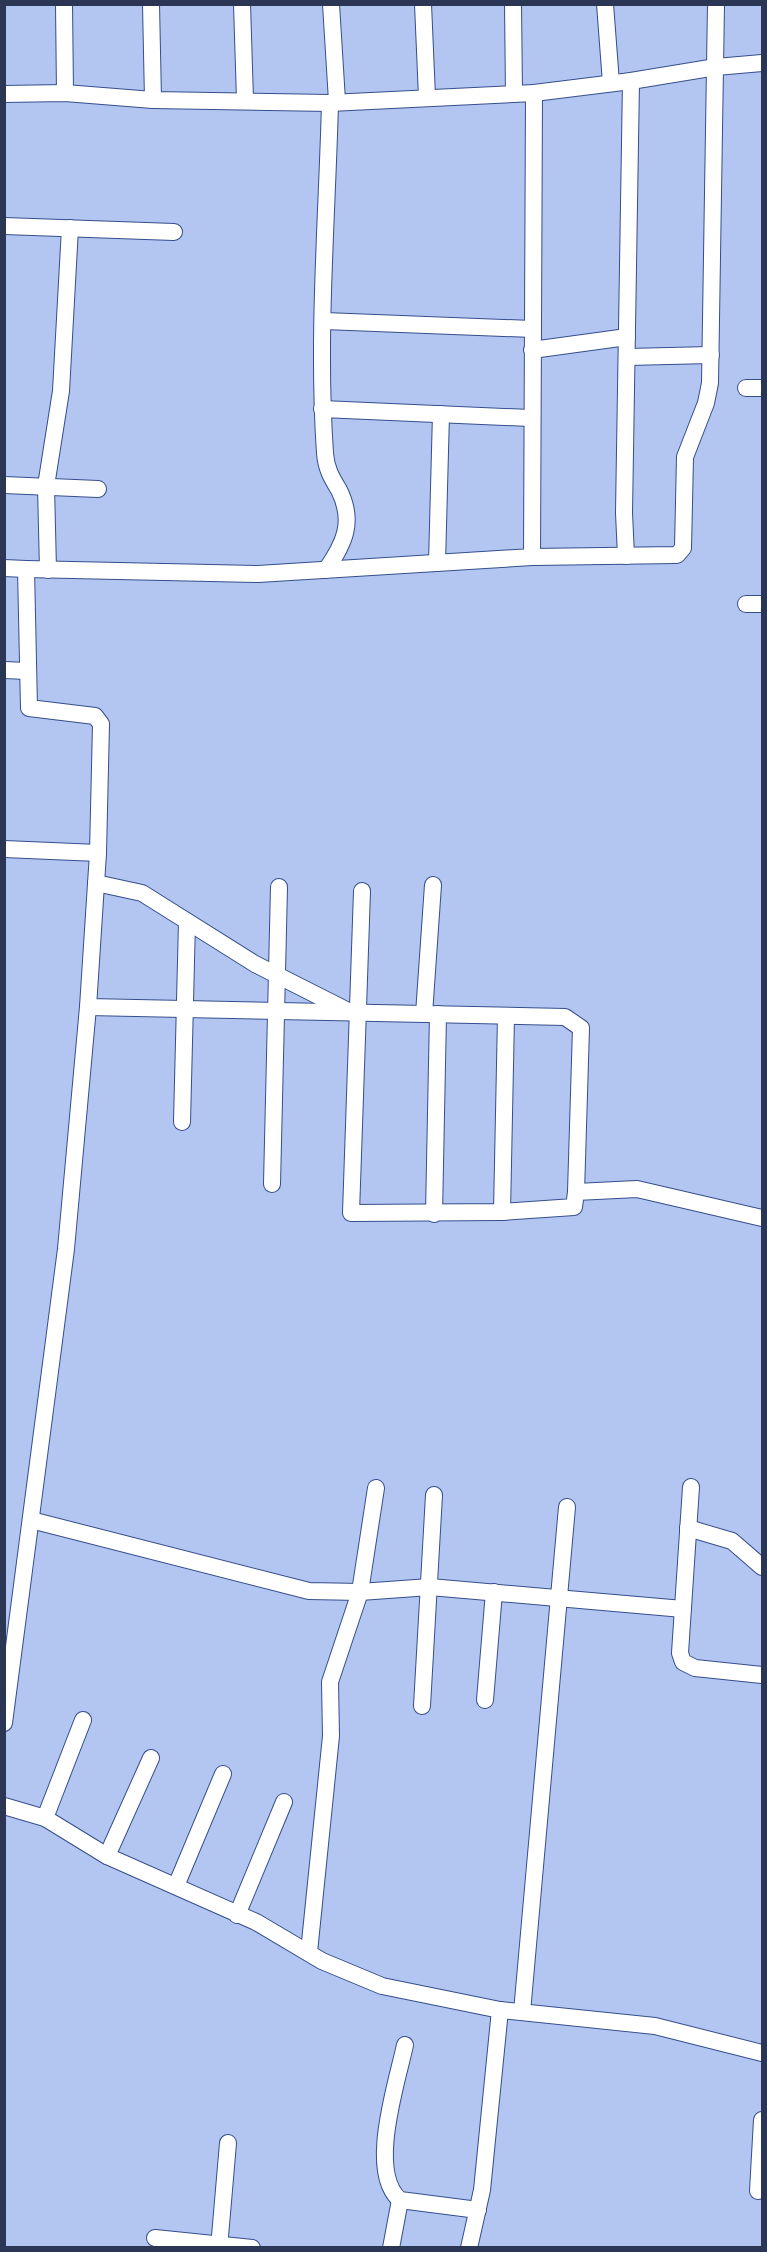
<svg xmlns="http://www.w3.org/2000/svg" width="767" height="2252" font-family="Cabin,sans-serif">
  <rect width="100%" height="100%" fill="#b3c6f1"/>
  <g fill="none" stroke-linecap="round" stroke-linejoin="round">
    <defs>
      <g id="minor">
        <path d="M64,4l1,89"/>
        <path d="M151,4l2,96"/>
        <path d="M242,4l3,96"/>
        <path d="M331,4l6,97"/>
        <path d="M423,4l4,93"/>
        <path d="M513,4l1,90"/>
        <path d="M605,4l6,79"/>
        <path d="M4,94l61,-1 88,7 177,3 204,-10 97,-12 85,-14 46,-4"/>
        <path d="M4,226l170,6"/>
        <path d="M324,321l208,8"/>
        <path d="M532,350l95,-13"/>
        <path d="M627,357l84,-2"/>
        <path d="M746,388h16"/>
        <path d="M322,409l208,9"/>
        <path d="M4,485l94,4"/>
        <path d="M626,556l-2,-43 7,-432"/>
        <path d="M532,557l145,-2 6,-7 2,-91 21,-54 4,-20 6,-379"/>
        <path d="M437,563l4,-149"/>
        <path d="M4,568l22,1 3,139 66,8 6,8 -3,129 -10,154 477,10 16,11 -5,164"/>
        <path d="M26,569l232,5 274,-17 2,-464"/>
        <path d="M48,570l-2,-84 15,-95 9,-163"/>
        <path d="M326,570c18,-26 29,-48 13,-80 -8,-13 -13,-22 -14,-37 -8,-116 2,-234 5,-350"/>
        <path d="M746,604h16"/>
        <path d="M4,670l23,1"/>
        <path d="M4,849l94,4"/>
        <path d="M96,883l46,10 113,71 91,46"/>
        <path d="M362,891l-11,322 151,-1 72,-5 2,-15 61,-3 125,29"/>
        <path d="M424,1014l9,-129"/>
        <path d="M182,1122l5,-200"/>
        <path d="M272,1184l7,-297"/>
        <path d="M502,1212l4,-196"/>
        <path d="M434,1214l4,-200"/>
        <path d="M691,1487l-11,166 3,9 12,6 67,7"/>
        <path d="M31,1520l278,71 51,1 70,-5 253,22"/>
        <path d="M688,1528l44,13 30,26"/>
        <path d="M485,1700l9,-108"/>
        <path d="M422,1706l12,-211"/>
        <path d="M4,1723l62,-474 22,-242"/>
        <path d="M4,1806l41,12 62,38 149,66 66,39 60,25 118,24 155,16 107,27"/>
        <path d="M45,1818l38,-98"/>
        <path d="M107,1856l44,-98"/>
        <path d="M176,1886l47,-112"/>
        <path d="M237,1915l47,-113"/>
        <path d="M309,1952l22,-216 -1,-54 30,-90 16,-104"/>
        <path d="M522,2012l45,-505"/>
        <path d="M405,2045c-8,38 -38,127 -5,155l78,10"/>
        <path d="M758,2191l4,-71"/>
        <path d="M155,2238l97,10"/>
        <path d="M219,2248l9,-105"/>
        <path d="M391,2248l9,-48"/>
        <path d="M469,2248l13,-58 18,-180"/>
      </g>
    </defs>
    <use href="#minor" stroke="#354e8c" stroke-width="18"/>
    <use href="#minor" stroke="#fff" stroke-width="16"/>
  </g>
  <rect width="767" height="2252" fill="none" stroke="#2a3653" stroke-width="12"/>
</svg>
